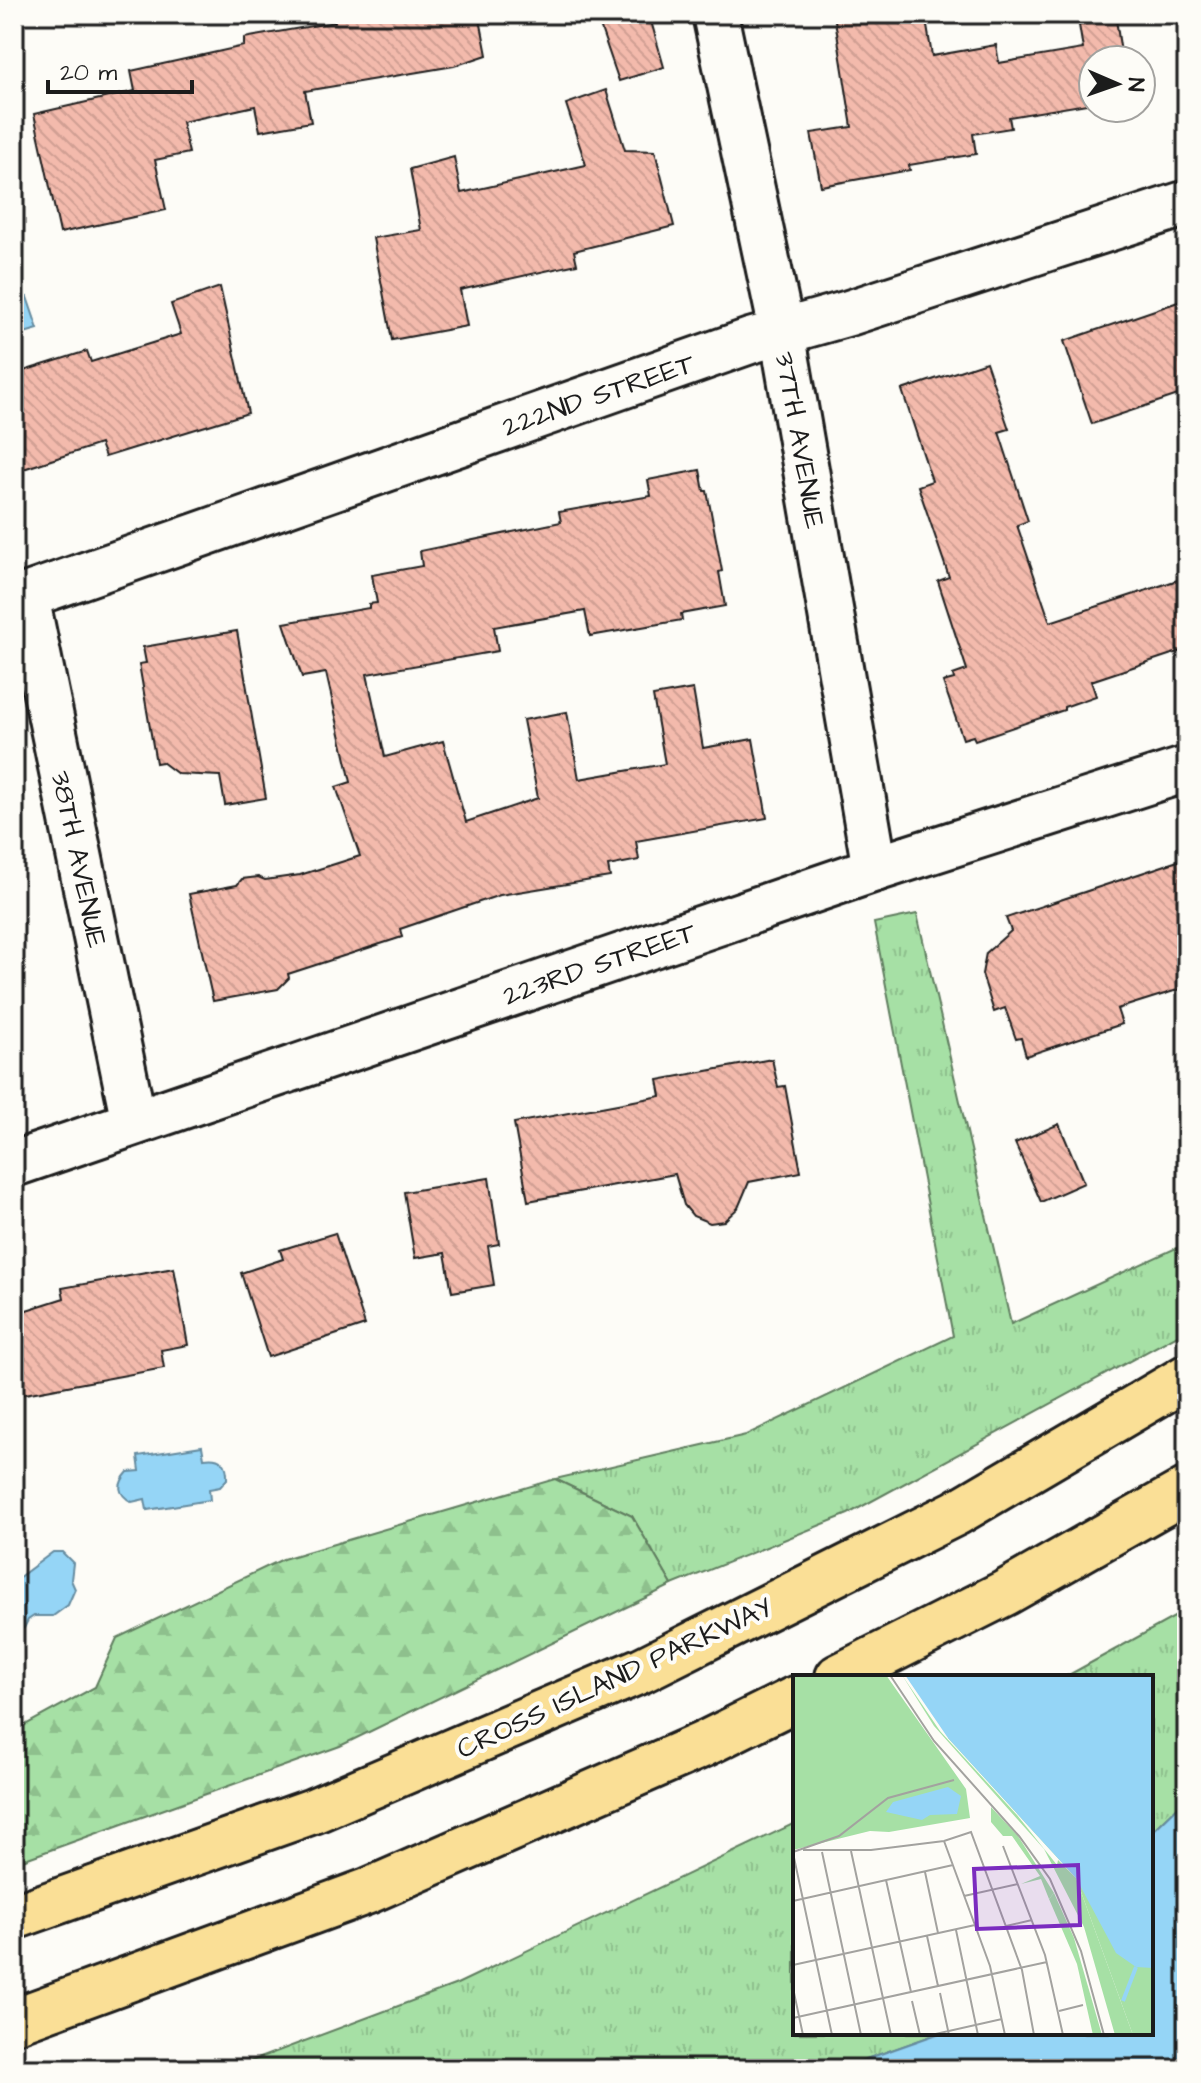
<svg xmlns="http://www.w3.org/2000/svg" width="1201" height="2083" font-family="'Architects Daughter',sans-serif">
  <defs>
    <pattern id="grass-tufts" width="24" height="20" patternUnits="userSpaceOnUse" patternTransform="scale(2)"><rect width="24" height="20" fill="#a6e0a5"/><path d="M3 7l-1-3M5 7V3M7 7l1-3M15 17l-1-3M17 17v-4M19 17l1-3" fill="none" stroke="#8ec08d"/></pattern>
    <pattern id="forest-firs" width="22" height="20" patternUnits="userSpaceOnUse" patternTransform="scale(2)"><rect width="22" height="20" fill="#a6e0a5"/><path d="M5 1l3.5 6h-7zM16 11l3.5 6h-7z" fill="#8ec08d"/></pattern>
    <pattern id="building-back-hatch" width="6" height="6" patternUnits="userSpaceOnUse" patternTransform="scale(2)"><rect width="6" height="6" fill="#f3baac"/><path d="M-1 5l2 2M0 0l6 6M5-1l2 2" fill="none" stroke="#d09f93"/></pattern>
  </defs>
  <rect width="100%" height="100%" fill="#fdfcf7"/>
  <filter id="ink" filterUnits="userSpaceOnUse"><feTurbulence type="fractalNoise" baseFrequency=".0125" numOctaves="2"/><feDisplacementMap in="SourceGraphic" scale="16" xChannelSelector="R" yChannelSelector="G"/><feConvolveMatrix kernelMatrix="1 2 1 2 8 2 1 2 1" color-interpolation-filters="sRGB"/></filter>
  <g filter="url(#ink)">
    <g fill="url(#grass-tufts)" stroke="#617e60" stroke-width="2">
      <path d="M917,914l94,410 176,-81v87l-339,184 -176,71 -40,-69 -77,-37 191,-44 207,-99 -79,-413z"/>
      <path d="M1187,1610v188l-36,35v-156h-86z"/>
      <path d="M795,1823v210h145l-102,36h-608l227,-85z"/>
    </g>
    <path fill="url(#forest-firs)" stroke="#617e60" stroke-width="2" d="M555,1479l77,37 40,69 -332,161 -326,117v-132l81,-44 22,-49 166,-79z"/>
    <g fill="#95d5f6" stroke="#658b9f" stroke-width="2">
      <path d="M27,297l11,32 -24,7v-35z"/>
      <path d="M202,1446l2,12c17,-3 24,5 23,21l-7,8 -11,2 1,11 -63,10 -2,-11 -13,3c-15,-8 -15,-18 -4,-30l12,-1 -2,-15z"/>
      <path d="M53,1552h9l11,11 -2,17 4,9 -7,16 -15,11h-19l-6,4 -4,8 -10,5v-52z"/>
      <path d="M1187,1798v271h-349l102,-36h211v-200z"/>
    </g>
    <g fill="url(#building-back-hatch)" stroke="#1c1c1c" stroke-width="2">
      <path d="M334,14h145l8,41 -33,11 -149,25 6,31 -51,9 -5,-25 -73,16 7,31 -34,7 11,50 -106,23 -26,-119 101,-23 -4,-20 113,-25v-8l91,-16z"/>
      <path d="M596,14h53l15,53 -45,14z"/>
      <path d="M834,14h91l7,42 64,-11 3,18 84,-14 -4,-24 37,-6 6,41h-29v43l-84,14 2,11 -38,6 3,20 -67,11 1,5 -89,16 -10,-53 41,-6z"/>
      <path d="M606,90l19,60 30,1 19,75 -100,25 3,13 -117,26 7,36 -75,14 -19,-102 48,-8 -11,-61 44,-12 7,36 125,-28 -20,-61z"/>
      <path d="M220,287l28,126 -143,44 -5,-13 -86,28v-98l73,-23 4,11 90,-28 -10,-30z"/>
      <path d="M1187,299v93l-95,32 -28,-83z"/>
      <path d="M986,362l23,67 -10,3 29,89 -11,4 33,97 137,-45v72l-96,32 5,15 -32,11v3l-89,30 -2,-4 -10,3 -20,-57 11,-3 -1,-4 14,-5 -29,-89 11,-4 -31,-91 14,-5 -30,-91z"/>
      <path d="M700,470l4,21h3l15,80 -3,1 6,34 -44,8 1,6 -92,16 -5,-25 -91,16 4,24 -131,23 18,83 58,-16 23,81 72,-24 -15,-78 44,-8 12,67 86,-15 -12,-68 40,-7 10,59 50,-9 14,79 -131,23 3,19 -31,6 2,11 -110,18 -100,34 2,8 -114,37 1,4 -11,11 -65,12 -24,-107 48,-9 5,-6 16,-2 7,3 35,-5 60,-19 -24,-69 15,-5 -25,-109 -24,4 -18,-54 85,-15v-4l8,-1 -5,-28 50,-9 -2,-15 141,-29 -2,-10 92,-16 -3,-16z"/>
      <path d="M237,631l29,167 -41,7 -5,-29 -42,-2 -16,-12 -6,1 -17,-99 7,-1 -3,-16z"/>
      <path d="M1187,858v129l-70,22 5,15 -96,32 -5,-18 -5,1 -11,-31 -11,4 -12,-38 4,-21 25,-22 -5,-13z"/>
      <path d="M772,1059l6,28 7,-1 16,86 -52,10 -11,26 -14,13 -14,2 -17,-7 -9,-11 -9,-31 -147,27 -14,-78 147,-27 -3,-16z"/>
      <path d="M1059,1124l25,59 -43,19 -26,-59z"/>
      <path d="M489,1178l10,66 -11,2 6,39 -42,7 -7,-39 -30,5 -11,-66z"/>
      <path d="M335,1233l30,92 -97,32 -27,-84 42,-14 -3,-9z"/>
      <path d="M174,1268l14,77 -27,5 3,18 -150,28v-82l50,-16 -2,-10z"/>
    </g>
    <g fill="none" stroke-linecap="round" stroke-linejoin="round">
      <defs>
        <g id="minor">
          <path d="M715,14l67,317 93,538"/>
          <path d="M26,596l108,526"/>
          <path d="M14,600l736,-259 99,-28 338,-110"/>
          <path d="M14,1164l861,-295 312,-100"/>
        </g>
        <g id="highway">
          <path d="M838,1677l167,-84 182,-103"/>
          <path d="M14,1917l299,-106 329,-141 314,-157 231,-136"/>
          <path d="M14,2021l354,-130 334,-146 93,-46"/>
        </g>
      </defs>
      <use href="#minor" stroke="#1c1c1c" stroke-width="50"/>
      <use href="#highway" stroke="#1c1c1c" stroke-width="50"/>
      <use href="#minor" stroke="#fdfcf7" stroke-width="44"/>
      <use href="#highway" stroke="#fadf96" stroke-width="44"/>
    </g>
  </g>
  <g text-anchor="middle" stroke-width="8" stroke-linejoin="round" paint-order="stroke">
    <g font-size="28" fill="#1c1c1c" stroke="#fdfcf7">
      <text transform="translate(598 394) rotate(-19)" y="10">222ND STREET</text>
      <text transform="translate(801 440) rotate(80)" y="10">37TH AVENUE</text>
      <text transform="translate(80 859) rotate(78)" y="10">38TH AVENUE</text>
      <text transform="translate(599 963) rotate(-19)" y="10">223RD STREET</text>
      <text transform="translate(614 1677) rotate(-25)" y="10">CROSS ISLAND PARKWAY</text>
    </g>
  </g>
  <g transform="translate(793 1675)">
    <rect width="360" height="360" fill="#fdfcf7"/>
    <path d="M109,0l38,56 77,84 40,50 1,-5 18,18 57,157h-18l-31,-108 -40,-78 -110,-123zM198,132l27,29 36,57 -5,6 -8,-20 -20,5 19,-8 -28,-40h-9l-12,-14z" fill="#a6e0a5"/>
    <path d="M261,218l20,45 28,97h-9l-16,-71 -28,-65z" fill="#a6e0a5"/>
    <path d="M174,62l186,158v140h-20l-57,-157 -128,-140z" fill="#a6e0a5"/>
    <path d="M0,0h93l80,114 4,29 -81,14 -19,-1 -77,19z" fill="#a6e0a5"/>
    <path d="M112,0h248v293l-17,-1 -20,-14 -40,-75 -128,-140zM155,112l13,9 -4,18 -27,1 -8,5 -36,-8 7,-10z" fill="#95d5f6"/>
    <path fill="none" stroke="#95d5f6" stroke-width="4" d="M330,326l13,-34"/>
    <path fill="none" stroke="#a3a29f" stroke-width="2" d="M97,0l44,66 85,95 31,43 31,72 23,84M151,166l46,125 15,69M210,171l42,109 18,80M10,175h68l73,-9 27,-9 51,138 12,65M58,176l40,184M0,177l46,-16 49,-38 66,-18M29,177l39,183M0,178l39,182M132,197l13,61M93,205l25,112M171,221l54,-12M0,226l160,-36M213,251l26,-6M163,255l22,105M134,261l11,50M0,290l182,-40M0,313l10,47M147,318l9,42M119,326l8,34M266,336l24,-6M0,343l254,-56M138,360l71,-16"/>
    <path fill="#7b2cbf" fill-opacity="0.15" stroke="#7b2cbf" stroke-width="4" d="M285,190l2,60 -103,4 -3,-60z"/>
    <rect width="360" height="360" fill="none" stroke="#1c1c1c" stroke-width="4"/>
  </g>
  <rect width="1201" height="2083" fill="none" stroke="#fdfcf7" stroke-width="48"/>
  <rect x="24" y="24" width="1153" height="2035" fill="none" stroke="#1c1c1c" stroke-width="3" filter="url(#ink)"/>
  <g transform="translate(1117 84) rotate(92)"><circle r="38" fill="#fdfcf7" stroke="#a3a29f" stroke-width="2"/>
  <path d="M0-6L14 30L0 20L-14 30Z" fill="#1c1c1c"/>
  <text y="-12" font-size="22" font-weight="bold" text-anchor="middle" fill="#1c1c1c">N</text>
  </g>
  <path d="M48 80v12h144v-12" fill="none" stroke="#1c1c1c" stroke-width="4"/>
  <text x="60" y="80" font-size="24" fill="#1c1c1c" stroke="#fdfcf7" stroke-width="6" paint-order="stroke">20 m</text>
</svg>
